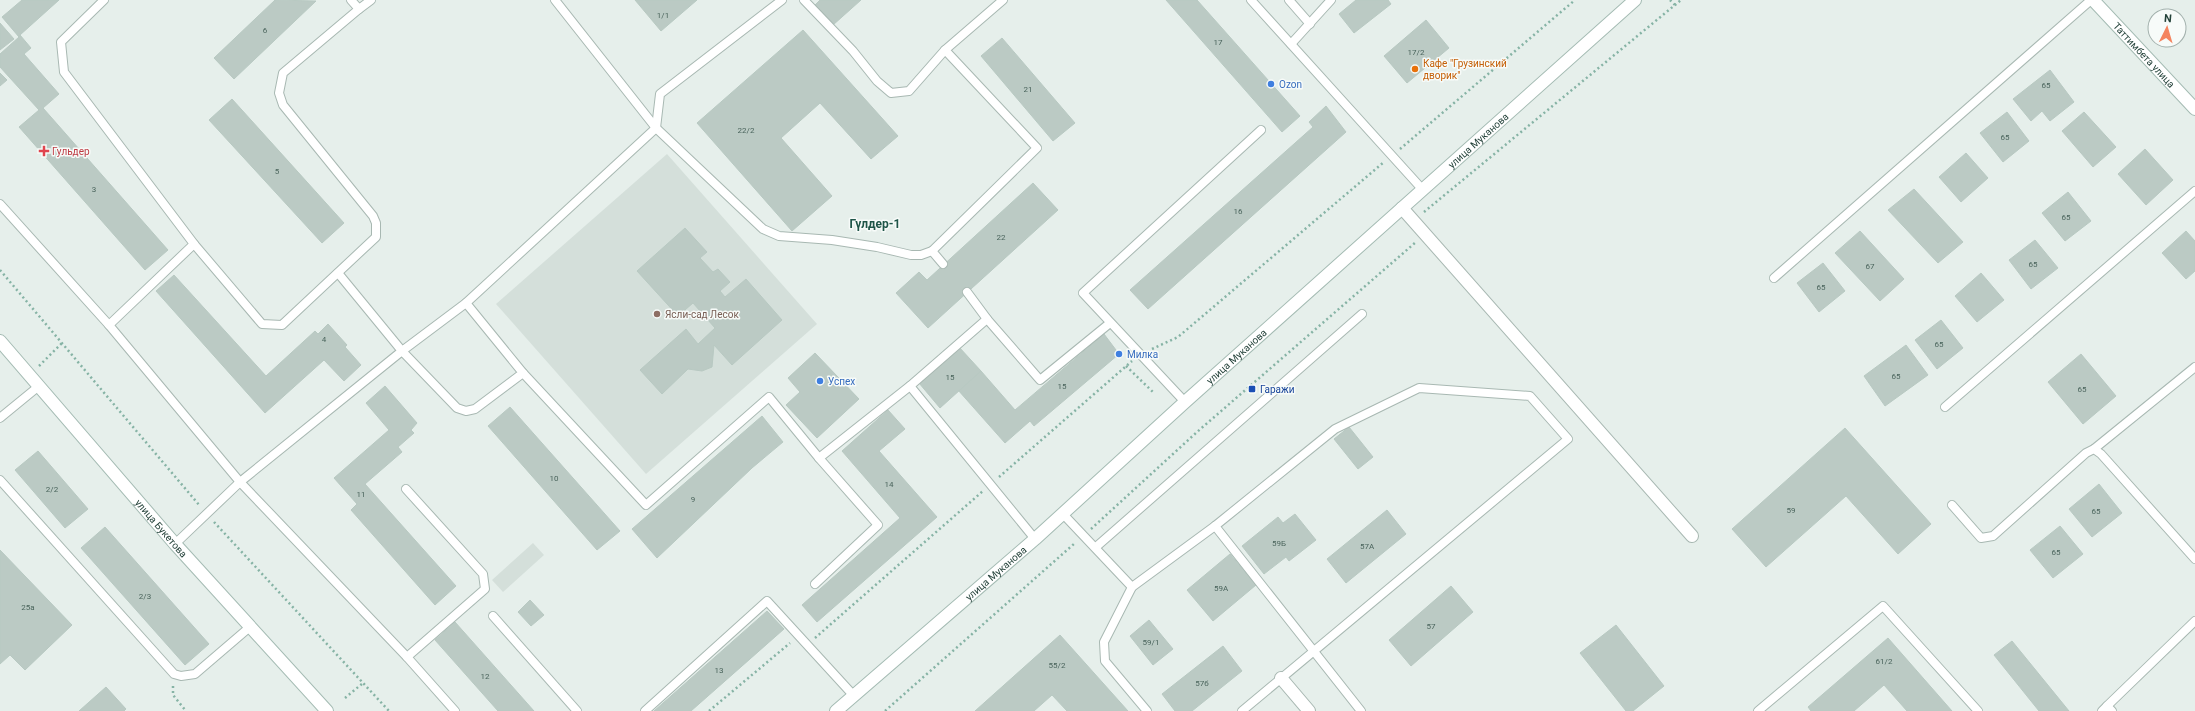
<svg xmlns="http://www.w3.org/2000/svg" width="2195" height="711" font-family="Roboto,sans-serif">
  <rect width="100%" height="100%" fill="#e6efeb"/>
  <g fill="#d4dfda">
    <path d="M667,154l150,170 -171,150 -150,-170z"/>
    <path d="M533,543l11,12 -41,37 -11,-12z"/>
  </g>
  <g fill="#bbcac4" stroke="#b8c9c2">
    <path d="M22,0h37l-39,35 11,13 -7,6 35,40 -16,14 125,142 -23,20 -126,-143 20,-17 -39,-43v-13l19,-17 -17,-20z"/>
    <path d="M275,0l41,1 -82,78 -20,-21z"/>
    <path d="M635,0h62l-36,31z"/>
    <path d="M820,0h41l-28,25 -18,-20z"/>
    <path d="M1166,0h31l103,116 -18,16z"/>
    <path d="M1356,0h32l3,4 -37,29 -15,-19z"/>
    <path d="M1426,20l23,28 -42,35 -23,-27z"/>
    <path d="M0,23l14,16 -14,11z"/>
    <path d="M803,30l95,106 -27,23 -51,-56 -39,35 51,58 -40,35 -95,-108z"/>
    <path d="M1002,38l73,85 -22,18 -72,-85z"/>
    <path d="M2050,70l24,32 -24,19 -8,-10 -11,10 -18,-22z"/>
    <path d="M0,73l7,7 -7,6z"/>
    <path d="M232,99l112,124 -22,20 -113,-123z"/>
    <path d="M1326,106l20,26 -198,177 -18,-19 183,-163 -4,-5z"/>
    <path d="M2007,112l22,29 -26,21 -23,-29z"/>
    <path d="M2084,112l32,35 -23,20 -31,-36z"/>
    <path d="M2145,149l28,31 -27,25 -28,-31z"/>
    <path d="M1966,153l22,25 -27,24 -22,-25z"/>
    <path d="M1033,183l25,27 -130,118 -32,-35 23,-21 8,8z"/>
    <path d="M1914,189l49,53 -25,21 -50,-53z"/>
    <path d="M2068,192l23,29 -26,20 -23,-28z"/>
    <path d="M685,228l22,24 -7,6 13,14 5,-3 12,13 -10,9 5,6 21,-18 36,41 -50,45 -18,-20 -2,22 -10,4 -14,-2 -26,25 -22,-24 46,-41 12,15 17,-16 -22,-25 -15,13 -41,-45z"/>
    <path d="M1860,231l44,48 -24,22 -45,-48z"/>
    <path d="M2186,231l9,10v30l-9,8 -24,-26z"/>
    <path d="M2035,240l23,28 -27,21 -22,-29z"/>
    <path d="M1823,263l22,28 -26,21 -22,-29z"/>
    <path d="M1981,273l23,27 -27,22 -22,-26z"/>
    <path d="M174,275l92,101 49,-45 3,3 10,-10 19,21 -2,2 16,18 -17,16 -20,-21 -59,53 -109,-122z"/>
    <path d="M1941,320l22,28 -26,21 -22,-29z"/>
    <path d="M1104,334l15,20 -85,72 -4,-5 -25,22 -47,-53 23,-19 34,39z"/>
    <path d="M1906,345l22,30 -43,31 -21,-30z"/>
    <path d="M959,347l22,24 -41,37 -21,-25z"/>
    <path d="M815,353l44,46 -42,39 -31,-33 14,-13 -12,-14z"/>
    <path d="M2081,354l35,42 -33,28 -35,-42z"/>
    <path d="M385,386l32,37 -6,7 3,3 -16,14 4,5 -37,32 91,102 -21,19 -84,-95 6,-6 -23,-26 55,-48 -23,-27z"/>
    <path d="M510,407l110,124 -23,19 -109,-124z"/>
    <path d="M888,410l17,19 -26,22 58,66 -120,105 -15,-17 98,-87 -58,-67z"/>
    <path d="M762,416l21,26 -31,26 -95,90 -25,-29z"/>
    <path d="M1349,427l24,30 -15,12 -24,-30z"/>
    <path d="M1845,428l86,96 -33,30 -52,-58 -80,71 -34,-38z"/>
    <path d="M38,451l50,58 -23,19 -50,-58z"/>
    <path d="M2099,484l23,29 -30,24 -23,-28z"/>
    <path d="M1387,510l19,24 -60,49 -19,-24z"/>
    <path d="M1295,514l21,26 -27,21 -3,-4 -22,17 -22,-28 36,-29 5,6z"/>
    <path d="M2060,526l23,28 -30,24 -23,-28z"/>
    <path d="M105,527l104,117 -24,21 -104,-117z"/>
    <path d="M0,550l72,75 -47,45 -15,-15 -10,9z"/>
    <path d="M1230,554l26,31 -43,36 -26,-31z"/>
    <path d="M1451,586l22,26 -62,54 -22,-26z"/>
    <path d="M530,600l14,15 -13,11 -13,-14z"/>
    <path d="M767,611l17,18 -93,82h-37z"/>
    <path d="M1149,620l24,29 -20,16 -23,-29z"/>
    <path d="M455,622l79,89h-36l-63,-71z"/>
    <path d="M1616,625l48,61 -31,25h-7l-46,-58z"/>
    <path d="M1060,635l68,76h-61l-15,-16 -18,16h-59z"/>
    <path d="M1888,638l64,73h-45l-23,-26 -30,26h-43l-3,-4z"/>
    <path d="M2012,641l57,70h-30l-45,-56z"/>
    <path d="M1223,646l19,25 -50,40h-17l-13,-17z"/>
    <path d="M106,687l20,22 -2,2h-45z"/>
  </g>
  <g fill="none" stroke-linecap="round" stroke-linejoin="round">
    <defs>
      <g id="lane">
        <path d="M104,0l-43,42 3,30 130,172 -85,81 131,157 167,175 48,54"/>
        <path d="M351,0l8,9 12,-9"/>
        <path d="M555,0l101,128 107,101 16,7 53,4 45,7 34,8h10l11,-4"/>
        <path d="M804,0l49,51 24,30 14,12 18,-2 36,-41"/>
        <path d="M1251,0l172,190"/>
        <path d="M1289,0l21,24"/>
        <path d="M1291,44l40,-44"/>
        <path d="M0,204l109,121"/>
        <path d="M194,244l68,80 20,1 94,-88v-14l-3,-7 -90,-111 -4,-12 4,-20 76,-64"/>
        <path d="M943,264l-11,-13 105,-103 -92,-98 58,-50"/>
        <path d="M338,273l64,78 64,-48"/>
        <path d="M1774,278l317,-278"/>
        <path d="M967,292l20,27"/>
        <path d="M523,373l123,132 123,-108 50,61"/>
        <path d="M1185,402l-102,-109 178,-163"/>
        <path d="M1945,407l250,-216"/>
        <path d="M0,418l39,-32"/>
        <path d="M2094,449l101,-82"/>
        <path d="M0,480l174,194 7,2 14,-2 56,-48"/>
        <path d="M406,489l77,85 2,15 -78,68"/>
        <path d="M1952,505l29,33 12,-2 93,-83 8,-4 7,5 94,105"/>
        <path d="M1063,514l69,73"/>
        <path d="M1215,526l146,185"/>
        <path d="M1035,539l-125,-153 77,-67 53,61 70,-57"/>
        <path d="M175,544l65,-62 162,-131 55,57 9,3 9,-2 48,-36 -57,-70 190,-175 4,-34 122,-94"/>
        <path d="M1096,547l266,-233"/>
        <path d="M815,584l63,-59 -59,-67 91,-72"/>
        <path d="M493,616l84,95"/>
        <path d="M2107,706l88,-85"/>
        <path d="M645,711l122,-110 87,95"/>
        <path d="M1147,711l-42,-50 -1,-19 28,-55 83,-61 120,-97 84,-41 111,8 38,43 -326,272"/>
        <path d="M1758,711l125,-105 95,105"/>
        <path d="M2102,711l5,-5 5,5"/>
      </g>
      <g id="street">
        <path d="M1402,208l290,328"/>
        <path d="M1281,678l28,33"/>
      </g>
      <g id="secondary">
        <path id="s1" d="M2093,0l102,109"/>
        <path id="s2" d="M0,341l175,203 152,167"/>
        <path id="s3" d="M836,711l199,-172 150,-137 450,-402"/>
      </g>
    </defs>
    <use href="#lane" stroke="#a8b8b2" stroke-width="10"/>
    <use href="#street" stroke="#a8b8b2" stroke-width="14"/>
    <use href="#secondary" stroke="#a4bbb3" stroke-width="14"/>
    <g stroke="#86b3a5" stroke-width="2.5" stroke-dasharray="2 3" stroke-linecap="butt">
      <path d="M1670,0l5,5"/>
      <path d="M1400,149l175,-149"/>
      <path d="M1424,212l257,-212"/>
      <path d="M0,270l200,236"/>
      <path d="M1152,349l26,-12 206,-175"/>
      <path d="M39,366l24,-24"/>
      <path d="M1126,366l28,27"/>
      <path d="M999,477l133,-116"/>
      <path d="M214,522l175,189"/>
      <path d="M1091,529l106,-97 219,-190"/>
      <path d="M815,638l168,-147"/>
      <path d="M173,686v9l13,16"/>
      <path d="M345,698l18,-15"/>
      <path d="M709,711l81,-68"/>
      <path d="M885,711l190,-168"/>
    </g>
    <use href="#lane" stroke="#fff" stroke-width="8"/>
    <use href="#street" stroke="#fff" stroke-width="12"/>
    <use href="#secondary" stroke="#fff" stroke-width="12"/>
  </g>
  <circle fill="#e8710a" stroke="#f7fbf9" stroke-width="1.5" cx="1415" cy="69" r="4"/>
  <g fill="#3f7fe0" stroke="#f7fbf9" stroke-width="1.5">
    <circle cx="1271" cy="84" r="4"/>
    <circle cx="1119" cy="354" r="4"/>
    <circle cx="820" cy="381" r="4"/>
  </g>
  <path fill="#e0444e" stroke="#f7fbf9" stroke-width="1.5" d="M42 145h4v4h4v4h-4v4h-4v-4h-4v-4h4z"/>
  <circle fill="#8d6e63" stroke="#f7fbf9" stroke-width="1.5" cx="657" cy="314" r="4"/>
  <rect fill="#1a4fb4" stroke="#f7fbf9" stroke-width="1.5" x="1248" y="385" width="8" height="8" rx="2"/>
  <g text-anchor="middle" stroke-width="3" stroke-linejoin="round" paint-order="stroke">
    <g font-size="8" fill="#4a645c">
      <text x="663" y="18">1/1</text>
      <text x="265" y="33">6</text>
      <text x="1218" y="45">17</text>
      <text x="1416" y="55">17/2</text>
      <text x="2046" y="88">65</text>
      <text x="1028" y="92">21</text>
      <text x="746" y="133">22/2</text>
      <text x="2005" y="140">65</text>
      <text x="277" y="174">5</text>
      <text x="94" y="192">3</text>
      <text x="1238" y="214">16</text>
      <text x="2066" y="220">65</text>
      <text x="1001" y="240">22</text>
      <text x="2033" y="267">65</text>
      <text x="1870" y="269">67</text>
      <text x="1821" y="290">65</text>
      <text x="324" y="342">4</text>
      <text x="1939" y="347">65</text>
      <text x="1896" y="379">65</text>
      <text x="950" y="380">15</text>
      <text x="1062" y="389">15</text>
      <text x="2082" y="392">65</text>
      <text x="554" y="481">10</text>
      <text x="889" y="487">14</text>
      <text x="52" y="492">2/2</text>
      <text x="361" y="497">11</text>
      <text x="693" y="502">9</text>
      <text x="1791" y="513">59</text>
      <text x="2096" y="514">65</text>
      <text x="1279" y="546">59Б</text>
      <text x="1367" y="549">57A</text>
      <text x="2056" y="555">65</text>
      <text x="1221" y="591">59A</text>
      <text x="145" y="599">2/3</text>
      <text x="28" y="610">25а</text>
      <text x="1431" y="629">57</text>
      <text x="1151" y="645">59/1</text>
      <text x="1884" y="664">61/2</text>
      <text x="1057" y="668">55/2</text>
      <text x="719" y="673">13</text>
      <text x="485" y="679">12</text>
      <text x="1202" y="686">57б</text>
    </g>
    <g font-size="10" fill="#24423a" stroke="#f7fbf9">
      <text dy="4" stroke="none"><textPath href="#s1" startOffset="75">Таттимбета улица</textPath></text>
      <text dy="4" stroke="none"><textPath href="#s3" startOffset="859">улица Муканова</textPath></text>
      <text dy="4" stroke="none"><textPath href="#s3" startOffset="535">улица Муканова</textPath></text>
      <text dy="4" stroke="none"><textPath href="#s2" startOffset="247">улица Букетова</textPath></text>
      <text dy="4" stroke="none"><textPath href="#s3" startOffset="211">улица Муканова</textPath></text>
    </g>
    <g font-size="10" fill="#c56008" stroke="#f7fbf9" text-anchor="start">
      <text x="1423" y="67">Кафе "Грузинский<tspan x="1423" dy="12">дворик"</tspan></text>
    </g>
    <g font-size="10" fill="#366cbe" stroke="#f7fbf9" text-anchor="start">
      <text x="1279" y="88">Ozon</text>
      <text x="1127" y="358">Милка</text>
      <text x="828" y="385">Успех</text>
    </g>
    <g font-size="10" fill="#be3a42" stroke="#f7fbf9" text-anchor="start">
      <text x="52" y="155">Гульдер</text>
    </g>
    <g font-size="10" fill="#785e54" stroke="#f7fbf9" text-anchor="start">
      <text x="665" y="318">Ясли-сад Лесок</text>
    </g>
    <g font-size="10" fill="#164399" stroke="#f7fbf9" text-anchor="start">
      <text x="1260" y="393">Гаражи</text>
    </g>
    <g font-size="12" font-weight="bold" fill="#1f5548" stroke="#f7fbf9">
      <text x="875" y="228">Гүлдер-1</text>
    </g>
  </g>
  <g transform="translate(2167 28) rotate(5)"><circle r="19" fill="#f7fbf9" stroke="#a3b1ad"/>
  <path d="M0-3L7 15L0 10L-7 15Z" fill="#f4845f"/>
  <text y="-6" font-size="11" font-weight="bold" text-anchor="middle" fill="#24423a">N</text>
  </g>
</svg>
